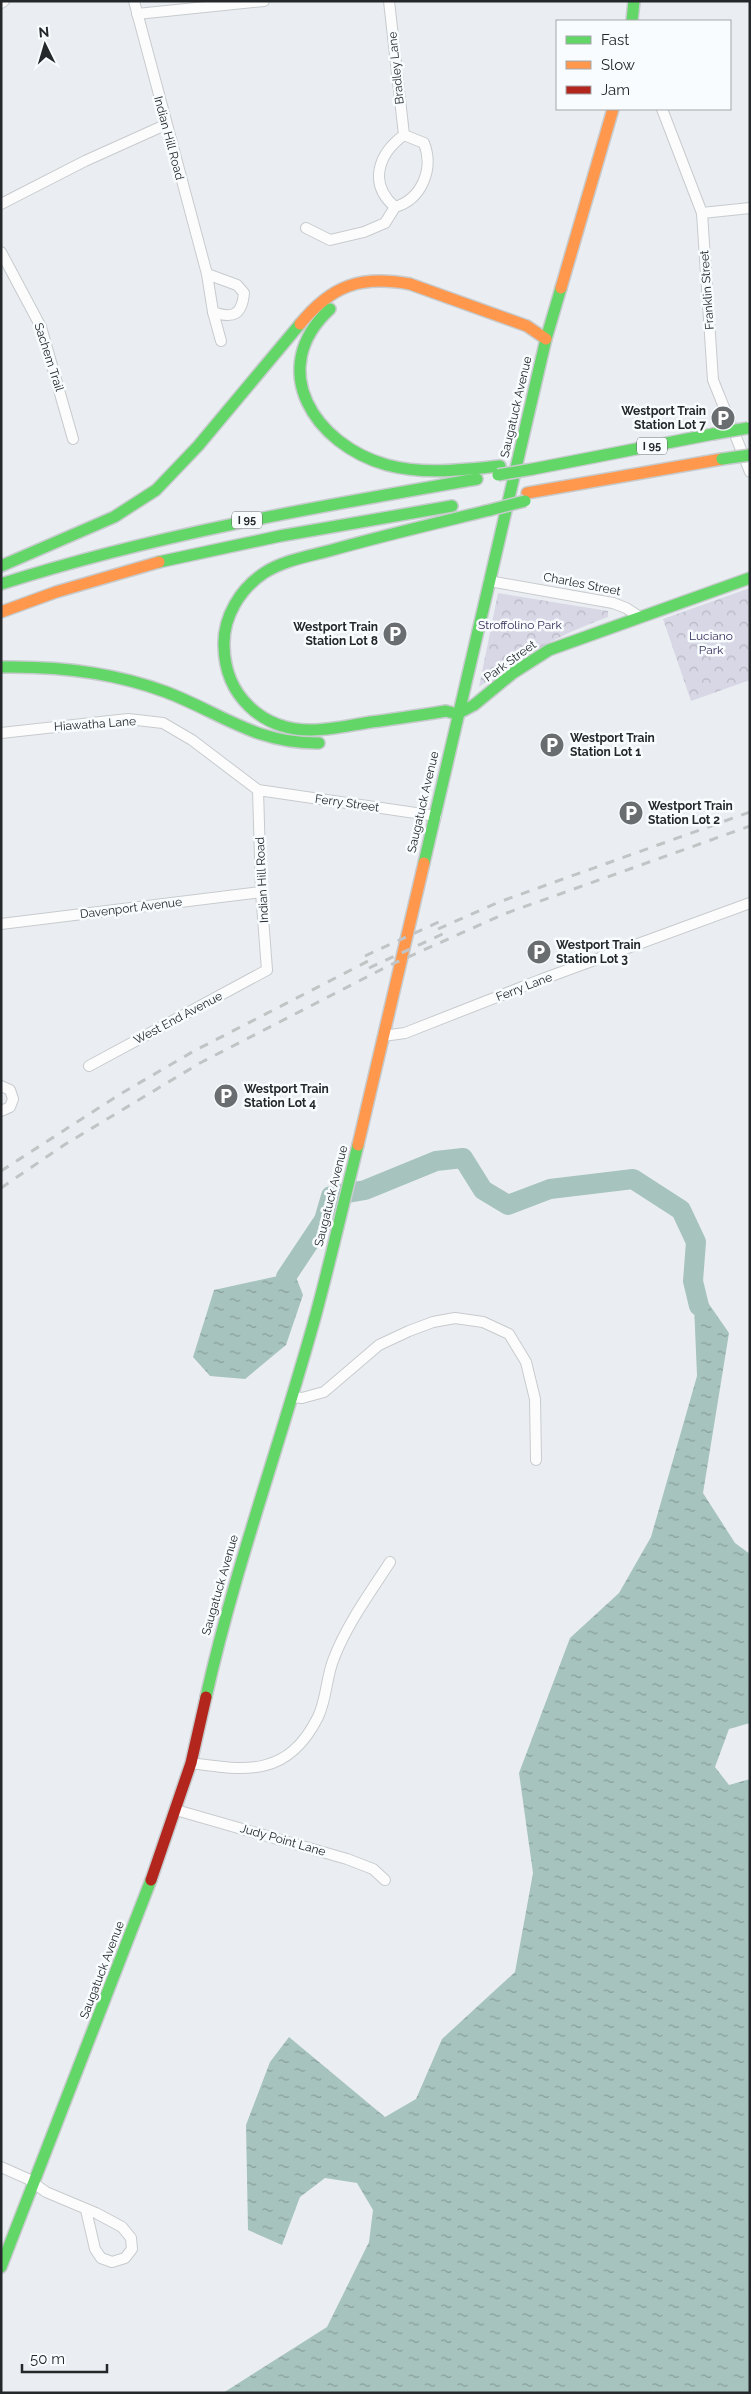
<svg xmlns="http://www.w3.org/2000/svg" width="751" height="2394" font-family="Raleway,sans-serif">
  <defs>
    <pattern id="forest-crowns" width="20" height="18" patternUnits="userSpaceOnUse" patternTransform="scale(1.25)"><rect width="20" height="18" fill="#d7d7e5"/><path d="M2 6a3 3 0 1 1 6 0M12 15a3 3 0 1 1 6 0" fill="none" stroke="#b8b9c5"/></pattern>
    <pattern id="water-ripples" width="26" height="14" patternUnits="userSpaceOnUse" patternTransform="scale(1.25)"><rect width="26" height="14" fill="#a7c3be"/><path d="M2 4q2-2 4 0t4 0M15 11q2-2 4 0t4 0" fill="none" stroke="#889e9b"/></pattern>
  </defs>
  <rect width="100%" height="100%" fill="#eaeef2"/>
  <g fill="url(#forest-crowns)">
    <path d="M750,588v92l-59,21 -28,-82z"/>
    <path d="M498,593l110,18v6c-48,17 -88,40 -129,70z"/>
  </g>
  <g fill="url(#water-ripples)">
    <path d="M278,1276l18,1 7,18 -17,50 -41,34 -35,-3 -17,-19 21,-67z"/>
    <path d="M693,1281l36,52 -26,160 32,50 15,11v169l-21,6 -14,38 14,18 21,-6v614h-527l104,-66 42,-85 4,-32 -16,-27 -32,-5 -25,19 -18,48 -34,-15 -2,-105 24,-63 19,-25 96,80 31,-18 26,-60 73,-67 18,-99 -14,-100 51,-135 49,-45 32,-56 46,-161z"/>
  </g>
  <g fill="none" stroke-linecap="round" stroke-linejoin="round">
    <path stroke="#a7c3be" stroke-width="20" d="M286,1277l38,-57 7,-24 34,-6 71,-29 27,-3 20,32 25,15 42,-16 83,-10 48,31 15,32 -3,39 6,25"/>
    <defs>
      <g id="street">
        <path d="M134,1l73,273 6,38c20,7 29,3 31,-19l-7,-8 -30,-11"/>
        <path d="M389,1l15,134 20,8c10,26 -2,56 -29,64 -27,-23 -17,-53 9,-72"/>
        <path d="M1,3l3,-2"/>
        <path d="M137,14l127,-13"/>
        <path d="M662,109l40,104 11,167 37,92"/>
        <path d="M1,204l84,-43 80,-36"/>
        <path d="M702,213l48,-5"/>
        <path d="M306,228l24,12 34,-8 21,-9 10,-16"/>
        <path d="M1,252l40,75 32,112"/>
        <path d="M213,312l8,29"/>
        <path d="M489,581l124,22 13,5 14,9"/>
        <path d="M1,733l127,-14 35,4 29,17 66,50 178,26"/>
        <path d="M1,924l260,-32"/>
        <path d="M383,1036l22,-3 135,-53 210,-77"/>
        <path d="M89,1066l178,-96 -6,-78 -3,-102"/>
        <path d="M1,1086l9,4 3,9 -3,8 -9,4"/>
        <path d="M292,1397l10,1 22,-6 55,-47 30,-14 24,-9 22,-4 28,4 26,12 17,28 9,37 1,61"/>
        <path d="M191,1763c56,8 97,14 127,-46 9,-19 8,-40 16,-59 13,-34 36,-65 56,-96"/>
        <path d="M176,1810l171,49 26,10 12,11"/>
        <path d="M1,2167l27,12 18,13 50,21 26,14 9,11 1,11 -7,9 -13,4 -11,-4 -6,-9 -9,-39"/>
      </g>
      <g id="fast">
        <path d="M632,21l2,-20"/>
        <path d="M330,309c-65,60 -15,136 57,156 38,10 75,5 113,1"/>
        <path d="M533,469l180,-35"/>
        <path d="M159,562l121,-26 172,-30"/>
        <path d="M1,566l113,-49 42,-27 42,-44 102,-122"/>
        <path d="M1,584c156,-50 315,-77 476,-105"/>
        <path d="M1,667c56,-1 112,5 165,25 55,21 90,52 153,51"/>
        <path d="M457,714l17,-9 39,-32 36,-23 201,-72"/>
        <path d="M457,714l-11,-3c-25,4 -50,8 -75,11 -20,3 -40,8 -60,8 -49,0 -86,-34 -87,-84 -1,-29 16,-57 40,-73 20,-13 46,-17 68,-23 53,-15 105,-27 158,-40"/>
        <path d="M424,863l122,-524 15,-51"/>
        <path d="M206,1697c29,-130 75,-255 110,-383 15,-56 28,-113 42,-169"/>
        <path d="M1,2267l150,-387"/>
      </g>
      <g id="slow">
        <path d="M561,288l52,-179"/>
        <path d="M300,324c32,-39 61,-49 110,-40l117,42 19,13"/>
        <path d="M527,493l195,-34"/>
        <path d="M1,612l55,-20 103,-30"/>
        <path d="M358,1145l66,-282"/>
      </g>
      <path id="jam" d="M151,1880l40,-117 15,-66"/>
    </defs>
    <use href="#street" stroke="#c7cbcd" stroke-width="12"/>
    <use href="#fast" stroke="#c7cbcd" stroke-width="14"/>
    <use href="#slow" stroke="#c7cbcd" stroke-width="14"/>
    <use href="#jam" stroke="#c7cbcd" stroke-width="14"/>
    <use href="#street" stroke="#fcfcfd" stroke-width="10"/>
    <use href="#fast" stroke="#63d668" stroke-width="11"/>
    <use href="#slow" stroke="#ff974d" stroke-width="11"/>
    <use href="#jam" stroke="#b3261e" stroke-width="11"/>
    <g stroke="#c1c3c4" stroke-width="3" stroke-dasharray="9 9" stroke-linecap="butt">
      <path d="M438,929l61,-27 251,-90"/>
      <path d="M365,956l80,-37"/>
      <path d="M369,968l80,-37"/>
      <path d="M1,1171l121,-78 72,-42 182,-94"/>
      <path d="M1,1188l63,-43 136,-82 188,-97 116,-52 246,-88"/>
    </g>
    <defs>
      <g id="fast-bridge">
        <path d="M713,434l35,-6"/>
        <path d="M722,459l28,-4"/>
        <path d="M498,475l35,-6"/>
        <path d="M490,510l35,-9"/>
      </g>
    </defs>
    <use href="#fast-bridge" stroke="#c7cbcd" stroke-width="14" stroke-linecap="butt"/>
    <use href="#fast-bridge" stroke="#63d668" stroke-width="11"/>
  </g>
  <defs>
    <symbol id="parking-disc" viewBox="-11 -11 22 22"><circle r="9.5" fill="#696d70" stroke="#f8fcfe"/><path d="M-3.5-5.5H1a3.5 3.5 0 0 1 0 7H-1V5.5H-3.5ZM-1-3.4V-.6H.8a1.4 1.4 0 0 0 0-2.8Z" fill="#fff"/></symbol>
  </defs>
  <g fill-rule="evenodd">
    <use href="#parking-disc" x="709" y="404" width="28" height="28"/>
    <use href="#parking-disc" x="381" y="620" width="28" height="28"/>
    <use href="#parking-disc" x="538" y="731" width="28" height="28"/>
    <use href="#parking-disc" x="617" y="799" width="28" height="28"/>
    <use href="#parking-disc" x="525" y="938" width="28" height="28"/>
    <use href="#parking-disc" x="212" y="1082" width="28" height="28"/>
  </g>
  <g text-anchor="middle" stroke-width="5" stroke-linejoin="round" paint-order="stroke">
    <g fill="#f8fcfe" stroke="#64686a" stroke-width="1">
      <rect x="637" y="437.5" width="30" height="17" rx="4"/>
      <rect x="232" y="511.5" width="30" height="17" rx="4"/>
    </g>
    <g font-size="11" font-weight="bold" fill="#24282a">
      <text x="652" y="450">I 95</text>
      <text x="247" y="524">I 95</text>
    </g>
    <g font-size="12" fill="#24282a" stroke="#f8fcfe">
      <text transform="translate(396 68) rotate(-96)" y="4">Bradley Lane</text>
      <text transform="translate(169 138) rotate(75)" y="4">Indian Hill Road</text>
      <text transform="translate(707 290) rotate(-94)" y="4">Franklin Street</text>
      <text transform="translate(49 357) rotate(72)" y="4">Sachem Trail</text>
      <text transform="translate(516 407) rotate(-77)" y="4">Saugatuck Avenue</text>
      <text transform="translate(582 584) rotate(11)" y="4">Charles Street</text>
      <text transform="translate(510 661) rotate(-36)" y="4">Park Street</text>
      <text transform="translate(95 724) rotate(-4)" y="4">Hiawatha Lane</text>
      <text transform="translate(423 802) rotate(-77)" y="4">Saugatuck Avenue</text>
      <text transform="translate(347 803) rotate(8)" y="4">Ferry Street</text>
      <text transform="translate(262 880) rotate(-93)" y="4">Indian Hill Road</text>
      <text transform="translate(131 908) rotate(-7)" y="4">Davenport Avenue</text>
      <text transform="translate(524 987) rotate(-21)" y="4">Ferry Lane</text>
      <text transform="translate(178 1018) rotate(-28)" y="4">West End Avenue</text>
      <text transform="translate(331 1196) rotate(-76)" y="4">Saugatuck Avenue</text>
      <text transform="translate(220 1585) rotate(-74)" y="4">Saugatuck Avenue</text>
      <text transform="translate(283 1840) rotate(16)" y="4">Judy Point Lane</text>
      <text transform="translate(102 1970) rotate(-69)" y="4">Saugatuck Avenue</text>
    </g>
    <g font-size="12" font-weight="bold" fill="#24282a" stroke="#f8fcfe" text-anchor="start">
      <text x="706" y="415" text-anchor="end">Westport Train<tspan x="706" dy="14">Station Lot 7</tspan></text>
      <text x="378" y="631" text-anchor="end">Westport Train<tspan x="378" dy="14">Station Lot 8</tspan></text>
      <text x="570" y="742">Westport Train<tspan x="570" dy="14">Station Lot 1</tspan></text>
      <text x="648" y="810">Westport Train<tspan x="648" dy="14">Station Lot 2</tspan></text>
      <text x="556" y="949">Westport Train<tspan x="556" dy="14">Station Lot 3</tspan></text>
      <text x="244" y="1093">Westport Train<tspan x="244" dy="14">Station Lot 4</tspan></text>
    </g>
    <g font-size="12" fill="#382f5a" stroke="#f8fcfe">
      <text x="520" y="629">Stroffolino Park</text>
      <text x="711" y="640">Luciano<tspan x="711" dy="14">Park</tspan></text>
    </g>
  </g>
  <rect width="751" height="2394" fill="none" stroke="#24282a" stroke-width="5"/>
  <rect x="556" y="20" width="175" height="90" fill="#f8fcfe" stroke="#a3a7a9"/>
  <rect x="566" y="36" width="25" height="8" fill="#63d668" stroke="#a3a7a9"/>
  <text x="601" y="45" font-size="15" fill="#24282a">Fast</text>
  <rect x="566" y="61" width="25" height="8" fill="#ff974d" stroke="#a3a7a9"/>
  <text x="601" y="70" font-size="15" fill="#24282a">Slow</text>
  <rect x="566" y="86" width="25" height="8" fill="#b3261e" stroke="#a3a7a9"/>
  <text x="601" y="95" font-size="15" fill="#24282a">Jam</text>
  <g transform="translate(45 45) rotate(355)" stroke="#f8fcfe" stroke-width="4" paint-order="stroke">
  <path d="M0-4L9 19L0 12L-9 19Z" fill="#24282a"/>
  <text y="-8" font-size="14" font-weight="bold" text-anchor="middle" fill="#24282a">N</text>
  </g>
  <path d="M22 2364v8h85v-8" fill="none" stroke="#24282a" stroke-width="2.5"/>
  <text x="30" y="2364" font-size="15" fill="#24282a" stroke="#f8fcfe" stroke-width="4" paint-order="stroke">50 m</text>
</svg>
